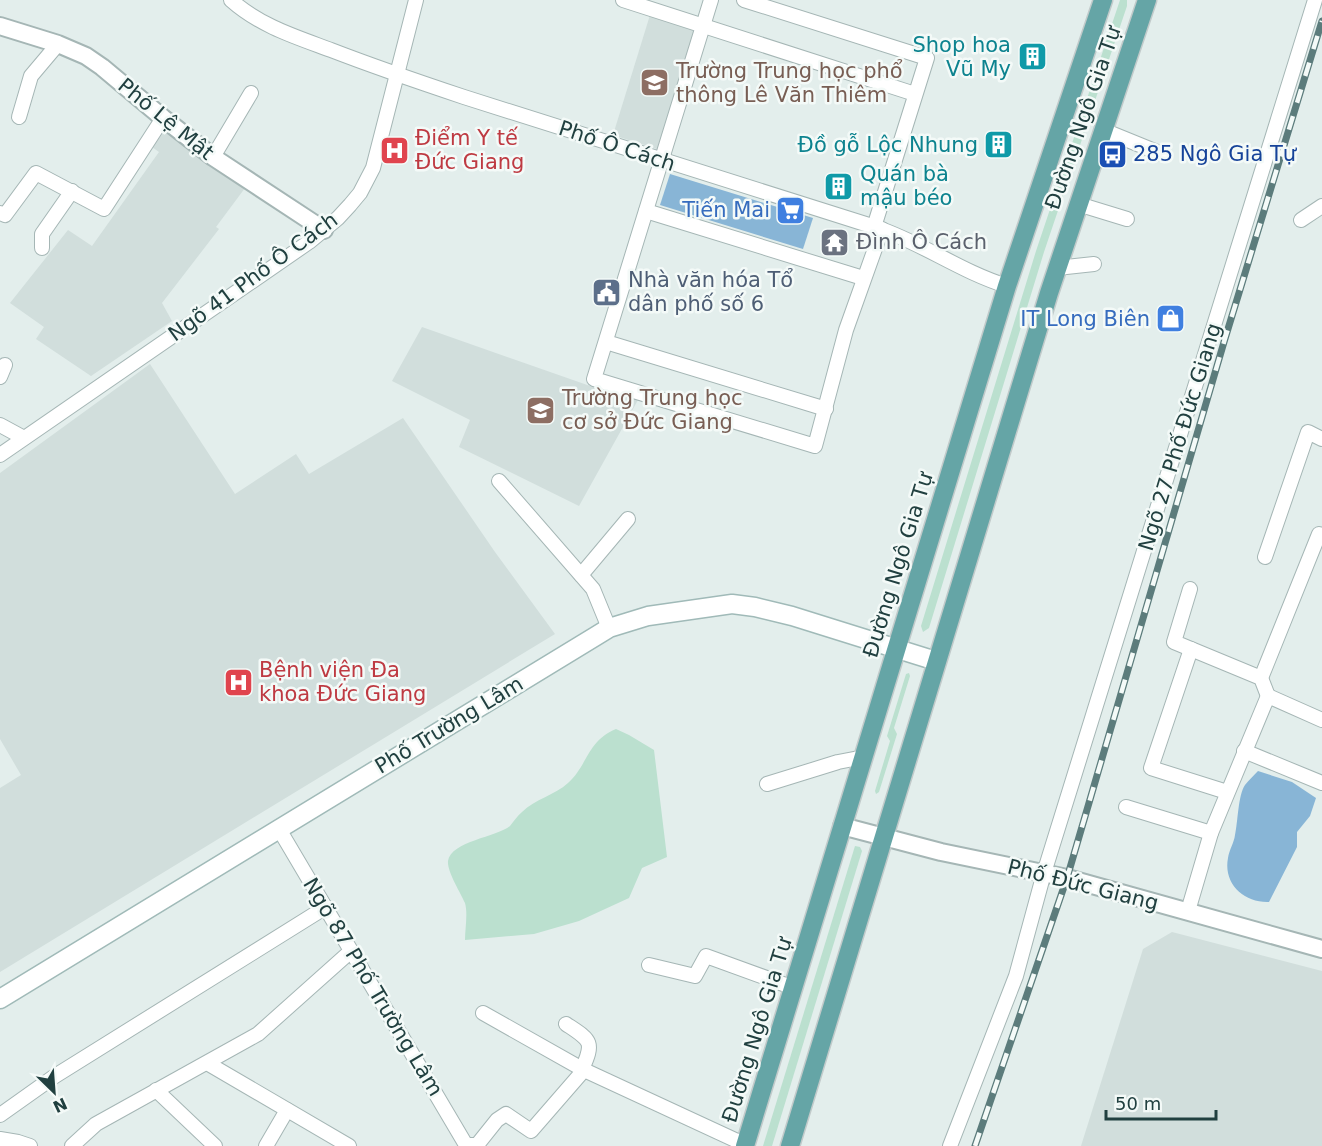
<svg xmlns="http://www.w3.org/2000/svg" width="1322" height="1146" font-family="'DejaVu Sans',sans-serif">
  <rect width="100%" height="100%" fill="#e3eeec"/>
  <g fill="#d1dedc">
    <path d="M650,15l48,15 -38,120 -47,-15z"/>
    <path d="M165,131l80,57 -29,39 3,2 -57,74 10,18 -81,55 -55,-37 8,-12 -34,-24 58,-73 24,16 67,-94 -7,-5z"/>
    <path d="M422,327l171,60 45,13 -59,106 -120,-59 11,-27 -78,-39z"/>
    <path d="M150,364l85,130 61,-40 13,20 94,-56 92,134 60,82 -555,338v-184l21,-13 -21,-36v-266z"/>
    <path d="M1172,932l150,39v175h-241l62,-197z"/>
  </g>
  <g fill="#bbe0cf">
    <path d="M1120,0h7v6l-83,246 -115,376 -6,4 -2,-6 115,-375z"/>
    <path d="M909,673l1,3 -16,52 3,6 -18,58 -3,2 -1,-3 15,-50 -3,-5 19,-62z"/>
    <path d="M616,729l13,6 25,15 13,107 -25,11 -13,30 -50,23 -45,13 -69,6c0,-11 3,-26 0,-37 -4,-10 -18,-31 -17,-42 3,-20 49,-24 62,-35 4,-5 7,-10 12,-14 13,-13 33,-17 46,-29 20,-18 19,-42 48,-54z"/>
    <path d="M855,846l5,1 2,4 -90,295h-9z"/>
  </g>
  <g fill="#88b5d6">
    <path d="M670,174l143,44 -10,31 -143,-44z"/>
    <path d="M1258,771l34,11 24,16 -6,18 -13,16v15l-28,55c-25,1 -46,-18 -41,-44 1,-8 6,-15 7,-23 3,-13 3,-40 10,-50 4,-5 9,-10 13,-14z"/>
  </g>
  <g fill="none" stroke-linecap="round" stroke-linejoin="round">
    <defs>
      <g id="minor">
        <path d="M231,0c29,26 65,37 100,50 44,17 88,32 133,47 137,44 274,87 411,130 46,15 86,45 132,59"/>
        <path d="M623,0l292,94"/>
        <path d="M711,0l-117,379 221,67 31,-116 36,-101"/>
        <path d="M744,0l183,58 -53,169"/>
        <path d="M19,117l12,-41 27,-32"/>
        <path d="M1103,130l59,24"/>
        <path d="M213,157l38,-64"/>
        <path d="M1078,204l49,15"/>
        <path d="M646,211l217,67"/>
        <path d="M0,213l5,2 31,-42 68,36 59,-91"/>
        <path d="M1301,220l21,-14"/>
        <path d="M42,248v-14l30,-43"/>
        <path d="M1057,268l37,-4"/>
        <path d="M606,342l220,67"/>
        <path d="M0,377l5,-12"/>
        <path d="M0,425l24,13"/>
        <path d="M0,455l309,-213 29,-24 12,-13 10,-12 13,-25 43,-168"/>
        <path d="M499,481l94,108 16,39"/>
        <path d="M1265,557l43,-125 14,7"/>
        <path d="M581,575l47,-56"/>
        <path d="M1190,589l-16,53 87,36 7,18"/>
        <path d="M1191,649l-40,119 76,24"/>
        <path d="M1261,678l58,-144"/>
        <path d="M1244,751l78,32"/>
        <path d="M767,784l71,-22 26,-5"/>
        <path d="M1126,807l85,26"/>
        <path d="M279,829l187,316"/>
        <path d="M1188,911l23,-78 57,-137 54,24"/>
        <path d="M649,965l46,11 11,-20 88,32"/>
        <path d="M483,1013l101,57"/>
        <path d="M566,1024c24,16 29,17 16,45"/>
        <path d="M207,1063l142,83"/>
        <path d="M156,1090l59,56"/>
        <path d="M0,1115l55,-39 271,-169"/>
        <path d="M0,1139l18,3 12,4"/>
        <path d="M466,1145h11l20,-25 9,-6 25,17 53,-61 162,75"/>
        <path d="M72,1146l24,-22 162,-90 93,-83"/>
        <path d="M266,1146l21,-36"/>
        <path d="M950,1146l66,-170 28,-103 271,-873"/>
      </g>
      <g id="tertiary">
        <path d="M0,26l58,18 28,12 16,11 61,51 50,39 111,73"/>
        <path d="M842,826l99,26 126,26 255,71"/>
      </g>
      <path id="secondary" d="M0,999l596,-363 13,-8 39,-12 84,-12 23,3 37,9 144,45"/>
      <g id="primary">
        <path d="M745,1146l262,-860 96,-286"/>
        <path d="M790,1146l259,-853 98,-293"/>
      </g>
    </defs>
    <use href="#minor" stroke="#a5b6b5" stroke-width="16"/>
    <use href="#tertiary" stroke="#a5b6b5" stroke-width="20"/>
    <use href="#secondary" stroke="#a0bab8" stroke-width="21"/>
    <use href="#primary" stroke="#c1caca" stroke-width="21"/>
    <use href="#minor" stroke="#fff" stroke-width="14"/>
    <use href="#tertiary" stroke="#fff" stroke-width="16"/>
    <use href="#secondary" stroke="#fff" stroke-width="18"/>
    <use href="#primary" stroke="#65a5a6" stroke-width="18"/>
    <defs>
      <path id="rail" d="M975,1146l92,-268 157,-536 98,-321"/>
    </defs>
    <use href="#rail" stroke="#5c7c7c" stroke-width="7"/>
    <use href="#rail" stroke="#f4faf8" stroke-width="4.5" stroke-dasharray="14" stroke-linecap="butt"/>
  </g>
  <defs>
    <symbol id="building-square" viewBox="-11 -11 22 22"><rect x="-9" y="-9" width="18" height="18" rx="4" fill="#0f9aa8" stroke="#f4faf8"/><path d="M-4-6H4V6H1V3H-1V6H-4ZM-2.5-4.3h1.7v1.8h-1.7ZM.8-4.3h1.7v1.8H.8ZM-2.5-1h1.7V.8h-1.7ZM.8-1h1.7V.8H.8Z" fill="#fff"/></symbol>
    <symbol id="school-square" viewBox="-11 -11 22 22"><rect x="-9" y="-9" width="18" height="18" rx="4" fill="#8d6e63" stroke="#f4faf8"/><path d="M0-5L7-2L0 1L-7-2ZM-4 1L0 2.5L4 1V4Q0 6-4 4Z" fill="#fff"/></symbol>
    <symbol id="hospital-square" viewBox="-11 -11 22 22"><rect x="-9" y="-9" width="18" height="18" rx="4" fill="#e0444e" stroke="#f4faf8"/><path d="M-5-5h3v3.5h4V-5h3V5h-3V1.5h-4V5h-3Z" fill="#fff"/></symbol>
    <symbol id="bus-square" viewBox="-11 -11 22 22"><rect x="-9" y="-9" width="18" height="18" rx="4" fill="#1a4fb4" stroke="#f4faf8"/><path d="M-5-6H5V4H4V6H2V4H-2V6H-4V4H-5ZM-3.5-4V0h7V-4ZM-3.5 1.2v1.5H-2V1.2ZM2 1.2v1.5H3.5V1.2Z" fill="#fff"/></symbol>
    <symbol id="supermarket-square" viewBox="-11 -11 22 22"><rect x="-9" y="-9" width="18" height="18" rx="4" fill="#3f7fe0" stroke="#f4faf8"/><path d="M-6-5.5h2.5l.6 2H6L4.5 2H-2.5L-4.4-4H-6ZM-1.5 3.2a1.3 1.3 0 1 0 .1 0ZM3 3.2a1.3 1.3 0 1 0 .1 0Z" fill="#fff"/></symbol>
    <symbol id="temple-square" viewBox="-11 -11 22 22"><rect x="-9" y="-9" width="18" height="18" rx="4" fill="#6b7280" stroke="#f4faf8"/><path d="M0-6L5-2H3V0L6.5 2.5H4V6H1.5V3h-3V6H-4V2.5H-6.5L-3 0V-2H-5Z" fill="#fff"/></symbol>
    <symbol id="civic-square" viewBox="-11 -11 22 22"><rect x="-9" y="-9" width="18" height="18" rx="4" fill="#5c6f8a" stroke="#f4faf8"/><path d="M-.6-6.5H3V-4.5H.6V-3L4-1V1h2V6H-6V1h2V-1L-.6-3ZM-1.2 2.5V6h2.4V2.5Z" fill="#fff"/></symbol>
    <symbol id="shop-square" viewBox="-11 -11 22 22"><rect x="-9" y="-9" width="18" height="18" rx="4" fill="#3f7fe0" stroke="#f4faf8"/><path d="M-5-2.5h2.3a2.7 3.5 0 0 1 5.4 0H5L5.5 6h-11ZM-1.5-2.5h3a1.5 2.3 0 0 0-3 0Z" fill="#fff"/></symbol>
  </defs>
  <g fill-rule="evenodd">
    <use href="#building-square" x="1016" y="40" width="33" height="33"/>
    <use href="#school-square" x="638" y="66" width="33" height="33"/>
    <use href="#building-square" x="982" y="128" width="33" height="33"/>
    <use href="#hospital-square" x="378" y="134" width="33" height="33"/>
    <use href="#bus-square" x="1096" y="138" width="33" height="33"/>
    <use href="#building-square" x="822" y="170" width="33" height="33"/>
    <use href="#supermarket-square" x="774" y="194" width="33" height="33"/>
    <use href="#temple-square" x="818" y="226" width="33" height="33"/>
    <use href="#civic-square" x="590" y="276" width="33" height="33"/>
    <use href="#shop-square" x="1154" y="302" width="33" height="33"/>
    <use href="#school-square" x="524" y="394" width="33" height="33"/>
    <use href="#hospital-square" x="222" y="666" width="33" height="33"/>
  </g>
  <g text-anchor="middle" stroke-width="5" stroke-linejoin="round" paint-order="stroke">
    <g font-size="21" fill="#0d838f" stroke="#f4faf8" text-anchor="end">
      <text x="1011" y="52">Shop hoa<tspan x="1011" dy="24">Vũ My</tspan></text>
      <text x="978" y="152">Đồ gỗ Lộc Nhung</text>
      <text x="860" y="181" text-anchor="start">Quán bà<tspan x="860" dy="24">mậu béo</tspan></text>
    </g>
    <g font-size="21" fill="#785e54" stroke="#f4faf8" text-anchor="start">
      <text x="676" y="78">Trường Trung học phổ<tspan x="676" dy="24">thông Lê Văn Thiêm</tspan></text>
      <text x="562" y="405">Trường Trung học<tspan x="562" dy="24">cơ sở Đức Giang</tspan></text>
    </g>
    <g font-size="21" fill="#214040" stroke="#f4faf8">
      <text transform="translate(1083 118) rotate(-71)" y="7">Đường Ngô Gia Tự</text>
      <text transform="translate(166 119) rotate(39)" y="7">Phố Lệ Mật</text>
      <text transform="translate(617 146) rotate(18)" y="7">Phố Ô Cách</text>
      <text transform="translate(253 277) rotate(-36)" y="7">Ngõ 41 Phố Ô Cách</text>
      <text transform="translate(1180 437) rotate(-73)" y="7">Ngõ 27 Phố Đức Giang</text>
      <text transform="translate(898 565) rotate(-73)" y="7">Đường Ngô Gia Tự</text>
      <text transform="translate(449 725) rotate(-31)" y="7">Phố Trường Lâm</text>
      <text transform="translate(1083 885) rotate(14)" y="7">Phố Đức Giang</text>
      <text transform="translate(373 987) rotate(59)" y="7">Ngõ 87 Phố Trường Lâm</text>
      <text transform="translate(757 1030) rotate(-73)" y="7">Đường Ngô Gia Tự</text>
    </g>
    <g font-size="21" fill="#be3a42" stroke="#f4faf8" text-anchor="start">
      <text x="415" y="145">Điểm Y tế<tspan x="415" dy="24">Đức Giang</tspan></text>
      <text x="259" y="677">Bệnh viện Đa<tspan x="259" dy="24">khoa Đức Giang</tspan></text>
    </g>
    <g font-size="21" fill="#164399" stroke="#f4faf8" text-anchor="start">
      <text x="1133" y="161">285 Ngô Gia Tự</text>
    </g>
    <g font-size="21" fill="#366cbe" stroke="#f4faf8" text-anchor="end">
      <text x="770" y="217">Tiến Mai</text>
      <text x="1150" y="326">IT Long Biên</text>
    </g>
    <g font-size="21" fill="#5b616d" stroke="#f4faf8" text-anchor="start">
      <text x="856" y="249">Đình Ô Cách</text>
    </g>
    <g font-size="21" fill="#4e5e75" stroke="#f4faf8" text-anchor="start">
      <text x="628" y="287">Nhà văn hóa Tổ<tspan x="628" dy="24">dân phố số 6</tspan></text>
    </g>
  </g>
  <g transform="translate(54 1092) rotate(155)" stroke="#f4faf8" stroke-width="4.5" paint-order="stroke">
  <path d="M0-4.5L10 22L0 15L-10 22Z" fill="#214040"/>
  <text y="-9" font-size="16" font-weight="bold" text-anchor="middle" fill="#214040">N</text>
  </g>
  <path d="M1106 1110v9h110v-9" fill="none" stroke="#214040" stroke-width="3"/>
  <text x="1115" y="1110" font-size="18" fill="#214040" stroke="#f4faf8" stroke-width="4.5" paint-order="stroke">50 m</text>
</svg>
